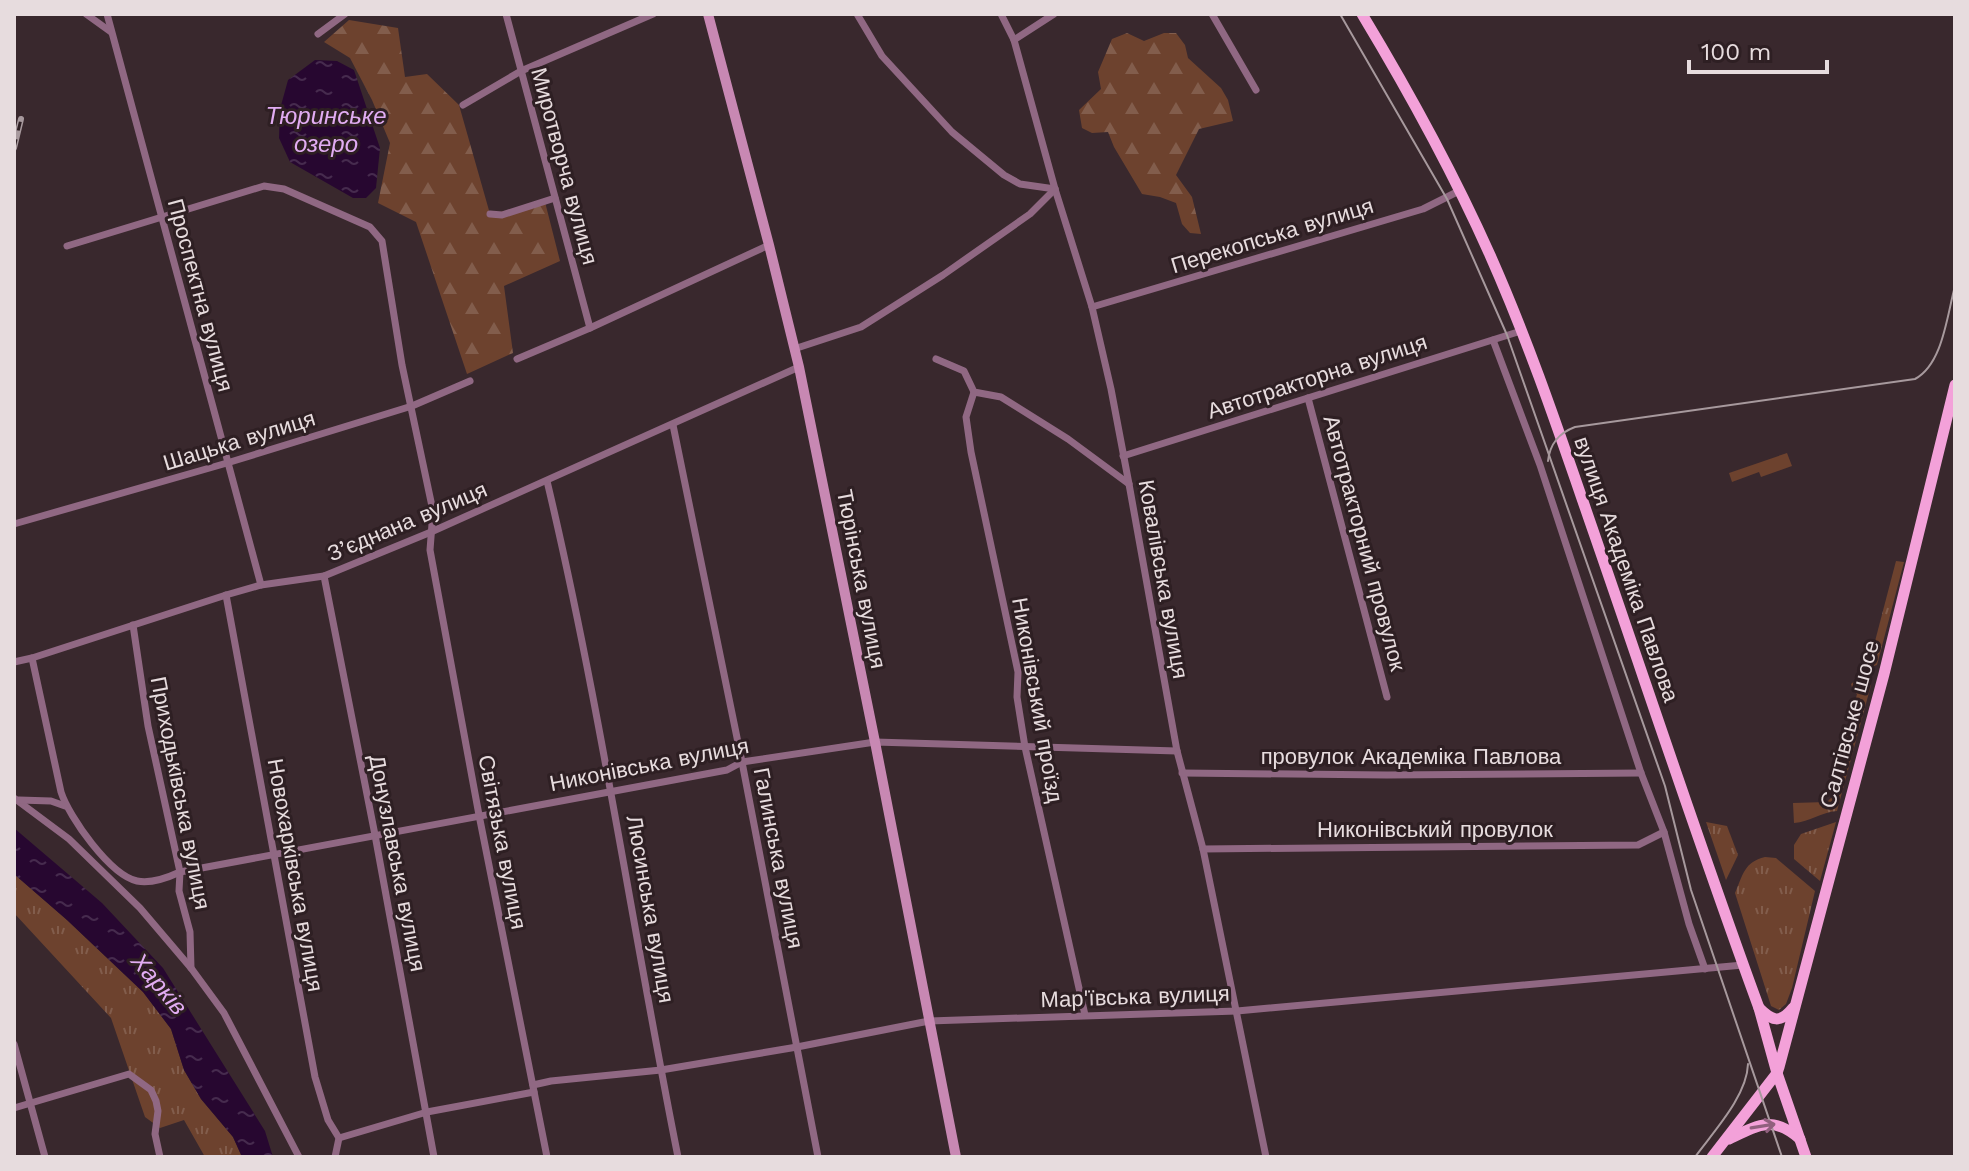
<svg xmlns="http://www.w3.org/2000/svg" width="1969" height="1171" font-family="'Work Sans',sans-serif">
  <defs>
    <pattern id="grass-tufts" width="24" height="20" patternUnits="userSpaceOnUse" patternTransform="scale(2)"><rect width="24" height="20" fill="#6d422e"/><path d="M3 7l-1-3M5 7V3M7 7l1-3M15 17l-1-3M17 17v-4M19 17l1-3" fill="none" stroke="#825d4c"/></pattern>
    <pattern id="forest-firs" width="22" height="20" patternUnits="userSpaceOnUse" patternTransform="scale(2)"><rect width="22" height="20" fill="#6d422e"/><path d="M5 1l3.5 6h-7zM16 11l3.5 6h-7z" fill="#825d4c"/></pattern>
    <pattern id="water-ripples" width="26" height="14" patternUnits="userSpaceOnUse" patternTransform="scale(2)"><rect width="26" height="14" fill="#270730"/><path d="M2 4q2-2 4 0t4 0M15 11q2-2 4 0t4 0" fill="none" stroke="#462b4e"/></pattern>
  </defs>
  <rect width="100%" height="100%" fill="#39282d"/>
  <g fill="url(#grass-tufts)">
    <path d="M1896,561l8,1 -27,103 -9,3z"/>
    <path d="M1858,678l8,1 5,6 -34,126c-16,1 -27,11 -43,12l-1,-20 34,-1 4,-4 26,-104 -4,-3 -2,-7z"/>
    <path d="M1706,822l21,4 11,29 -12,25z"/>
    <path d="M1836,822l-16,59 -26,-22v-14l7,-11z"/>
    <path d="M1765,857l11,1 39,33 -23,97 -6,16 -7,6 -8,-4 -36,-113c8,-18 9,-31 30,-36z"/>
    <path d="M14,874l53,46 76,72 28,37 13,41 17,29 32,38 9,20h-37l-21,-37 -24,8 -15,-11 -34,-99 -97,-105z"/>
  </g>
  <g fill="url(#forest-firs)">
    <path d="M349,20l49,8 7,49 22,-3 32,31 31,109 55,-12 15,59 -56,25 9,67 -46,21 -51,-152 -38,-19 12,-60 -18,-43 -22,-42 -26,-16z"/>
    <path d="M1127,33l17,8 20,-8h12l9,12 3,13 33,30 7,12 5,21 -34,8 -23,46 16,22 9,37 -11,-1 -8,-9 -6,-21 -16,-6 -18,-3 -28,-47 -6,-15 -16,1 -10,-5 -3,-18 22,-21 -3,-17 14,-33z"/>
  </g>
  <path fill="#6d422e" d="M1787,453l5,13 -31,11 -2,-5 -27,10 -3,-9z"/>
  <g fill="url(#water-ripples)">
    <path d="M315,60l22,1 17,9 26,78 -4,40 -10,10h-13l-63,-36 -11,-24 1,-29 8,-29z"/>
    <path d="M14,828l88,75 61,65 102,163 8,26h-31l-9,-20 -32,-38 -17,-29 -13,-41 -28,-37 -76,-72 -53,-46z"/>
  </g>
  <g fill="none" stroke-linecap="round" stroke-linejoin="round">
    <g stroke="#906883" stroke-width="7">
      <path d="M86,14l25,18"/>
      <path d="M107,14l154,571"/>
      <path d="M506,14l84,314"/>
      <path d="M857,14l25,42 70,76 52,43 16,9 35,5"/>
      <path d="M1001,14l13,26 41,149 37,118 19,82 18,95 48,267 26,98 63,308"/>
      <path d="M1212,14l44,76"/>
      <path d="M318,34l27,-20"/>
      <path d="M1014,40l40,-26"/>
      <path d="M463,105l58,-34 132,-57"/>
      <path d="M490,214l12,1 53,-17"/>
      <path d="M67,246l197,-60 20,3 86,38 12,14 20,124 31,146 -3,39 49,265 68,342"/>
      <path d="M1092,307l331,-98 36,-18"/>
      <path d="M1493,340l47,125 101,308 23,59 25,92 16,45"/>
      <path d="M794,349l67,-22 82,-52 87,-61 25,-25"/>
      <path d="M517,359l73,-31 179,-83"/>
      <path d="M936,359l28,12 10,21 27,5 67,42 61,45"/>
      <path d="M974,392l-8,25 5,35 47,220 -1,25 8,50 60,268"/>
      <path d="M1308,398l79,299"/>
      <path d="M673,425l69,337 76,395"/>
      <path d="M1123,456l398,-125"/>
      <path d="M547,481c53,223 86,451 131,676"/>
      <path d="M14,524l213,-61 185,-57 58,-25"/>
      <path d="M324,576l51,259 59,322"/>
      <path d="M226,595l89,482 13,43 11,18 -4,19"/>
      <path d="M133,625l15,101 32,146 -1,19 11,41 1,36"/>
      <path d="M32,658l29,134c8,25 49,83 76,89 14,3 30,-3 43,-9l547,-102 15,-8 133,-20 302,9"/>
      <path d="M14,662l18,-4 194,-63 35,-10 63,-9 107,-44 368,-165"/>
      <path d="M1182,773l205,2 254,-2"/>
      <path d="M14,798l55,41 71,69 51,60 33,45 75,144"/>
      <path d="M19,800l32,1 14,5"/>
      <path d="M1203,849l435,-4 26,-13"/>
      <path d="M14,1044l31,113"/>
      <path d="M533,1085l18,-4 110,-11 136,-23 132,-26 308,-10 506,-46"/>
      <path d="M14,1108l115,-34 22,16 5,11 2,10 -3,23 5,23"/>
      <path d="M339,1138l88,-26 107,-20"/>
    </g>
    <path stroke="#c888b3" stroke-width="10" d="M708,14l61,231 30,122 76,375 81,415"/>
    <g stroke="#f3a1d9" stroke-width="11">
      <path d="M1362,14c47,78 91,158 128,241 41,92 73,189 106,284 54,156 106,314 163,469l18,65 29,84"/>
      <path d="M1759,1008c13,13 21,16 34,0"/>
      <path d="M1729,1139c29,-14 44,-24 71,0"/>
      <path d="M1712,1157l65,-84 2,-6 105,-393 71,-289"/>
    </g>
    <g stroke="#a7999d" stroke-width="2">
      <path d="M1340,14l107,185 60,136 158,451 26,104 91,267"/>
      <path d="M1548,461c2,-18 11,-28 27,-34l340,-48c28,-15 32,-64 40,-93"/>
      <path d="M1695,1157c19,-26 52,-61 53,-93"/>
    </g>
    <defs>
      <path id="rail" d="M14,148l7,-29"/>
    </defs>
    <use href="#rail" stroke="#a7999d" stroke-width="6"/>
    <use href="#rail" stroke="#2e1f23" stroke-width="3" stroke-dasharray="9" stroke-linecap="butt"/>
  </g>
  <defs><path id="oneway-shaft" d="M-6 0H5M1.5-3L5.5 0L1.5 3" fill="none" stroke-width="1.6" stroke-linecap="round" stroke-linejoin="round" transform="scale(2)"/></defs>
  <use stroke="#90607e" href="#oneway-shaft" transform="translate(1763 1126) rotate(-9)"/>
  <g text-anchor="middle" stroke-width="6" stroke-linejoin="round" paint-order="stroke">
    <g font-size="22" fill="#e7dcde" stroke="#2e1f23">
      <text transform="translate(565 166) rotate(75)" y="8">Миротворча вулиця</text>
      <text transform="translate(1272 235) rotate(-17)" y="8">Перекопська вулиця</text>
      <text transform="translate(201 295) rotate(75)" y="8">Проспектна вулиця</text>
      <text transform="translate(1317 376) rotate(-18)" y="8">Автотракторна вулиця</text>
      <text transform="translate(239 440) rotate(-17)" y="8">Шацька вулиця</text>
      <text transform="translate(407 521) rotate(-23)" y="8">З’єднана вулиця</text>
      <text transform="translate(1365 543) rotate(75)" y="8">Автотракторний провулок</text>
      <text transform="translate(1627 569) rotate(71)" y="8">вулиця Академіка Павлова</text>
      <text transform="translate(862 579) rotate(79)" y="8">Тюрінська вулиця</text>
      <text transform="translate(1164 579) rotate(80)" y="8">Ковалівська вулиця</text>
      <text transform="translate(1038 700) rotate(80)" y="8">Никонівський проїзд</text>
      <text transform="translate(1849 724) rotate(-75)" y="8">Салтівське шосе</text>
      <text x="1411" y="764">провулок Академіка Павлова</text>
      <text transform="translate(649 764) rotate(-11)" y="8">Никонівська вулиця</text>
      <text transform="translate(181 793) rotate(79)" y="8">Приходьківська вулиця</text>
      <text x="1435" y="837">Никонівський провулок</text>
      <text transform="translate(503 842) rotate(79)" y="8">Світязька вулиця</text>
      <text transform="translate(779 858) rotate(79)" y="8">Галинська вулиця</text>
      <text transform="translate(398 863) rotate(79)" y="8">Донузлавська вулиця</text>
      <text transform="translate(296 875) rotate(80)" y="8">Новохарківська вулиця</text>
      <text transform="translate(651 909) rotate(80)" y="8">Люсинська вулиця</text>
      <text transform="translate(1135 996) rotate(-2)" y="8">Мар'ївська вулиця</text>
    </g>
    <g font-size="24" font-style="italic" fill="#e1acf2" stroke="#2e1f23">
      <text x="326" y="124">Тюринське<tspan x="326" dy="28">озеро</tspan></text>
      <text transform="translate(159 984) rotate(50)" y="8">Харків</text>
    </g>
  </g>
  <rect width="1969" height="1171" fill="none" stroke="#e7dcde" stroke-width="32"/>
  <path d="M1689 60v12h138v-12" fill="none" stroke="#e7dcde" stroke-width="4"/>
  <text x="1701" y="60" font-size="24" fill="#e7dcde" stroke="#2e1f23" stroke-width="6" paint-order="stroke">100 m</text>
</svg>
